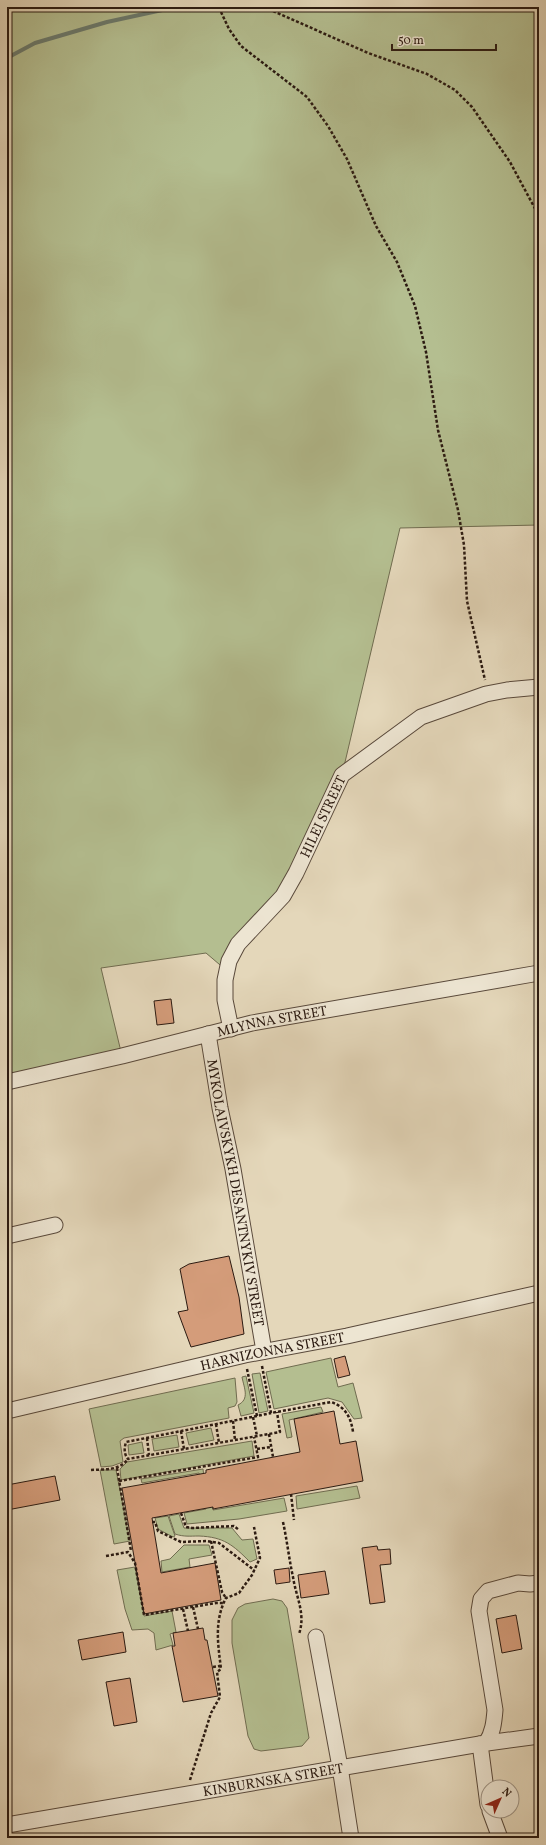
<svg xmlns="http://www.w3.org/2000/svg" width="546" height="1845" font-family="Vollkorn,serif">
  <rect width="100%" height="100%" fill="#e4d7ba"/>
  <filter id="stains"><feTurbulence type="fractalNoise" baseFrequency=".005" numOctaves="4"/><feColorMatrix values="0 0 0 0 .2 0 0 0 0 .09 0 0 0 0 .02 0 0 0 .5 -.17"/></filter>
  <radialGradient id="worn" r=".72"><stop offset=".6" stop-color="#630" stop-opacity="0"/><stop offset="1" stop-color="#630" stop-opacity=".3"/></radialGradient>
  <g fill="#b4be90" stroke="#706c50">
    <path d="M7,7h532v518l-139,3 -58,247 -30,63 -86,132 -20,-17 -105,15 21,88 -115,26z"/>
    <path d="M331,1358l7,29 15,-4 9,35 -8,1 -12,-17 -14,-4 -54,11 -8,-37z"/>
    <path d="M260,1373l8,38 -9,2 -7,-39z"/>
    <path d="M246,1376l8,37 -13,3 -3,-11c12,-6 6,-17 4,-28z"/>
    <path d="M235,1378l2,24 -2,4 -7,2 1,10 -105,20 -4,3 3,21 -11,4 -11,1 -12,-58z"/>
    <path d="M321,1407l2,5 -34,8 3,17 -5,1 -5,-24z"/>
    <path d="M211,1428l3,12 -25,5 -3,-12z"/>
    <path d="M177,1435l2,12 -25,4 -2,-12z"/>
    <path d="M252,1441l2,15 -133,24 -1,-11 7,-7z"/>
    <path d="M142,1442l2,11 -15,2 -1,-10z"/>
    <path d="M203,1469l2,16 -3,1 -3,-13 -57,10 -1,-4z"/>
    <path d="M100,1470h16l14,71 -16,3z"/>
    <path d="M357,1486l3,12 -63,11 -1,-13z"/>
    <path d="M203,1495h7l3,15 71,-12 3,13 -48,8 -52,5 -3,-11 22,-4z"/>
    <path d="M179,1514l5,14h48l10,12 11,-1 4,20 -7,3c-17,-17 -26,-25 -51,-26 -9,0 -15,1 -24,-2l-6,-18z"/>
    <path d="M168,1516l7,20 -2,1 -15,-8 -3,-11z"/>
    <path d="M184,1545h25l3,10 -23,4 1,8 -28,5 -1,-11 9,-2z"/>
    <path d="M135,1567l9,49 28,-5 4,21 -6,2 3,11 -17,5 -2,-17 -6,-4 -16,1 -7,-21 -8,-39z"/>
    <path d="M273,1599l9,2 5,7 22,130 -7,8 -41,5 -7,-2 -6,-13 -16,-93v-23l6,-12 7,-4z"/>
  </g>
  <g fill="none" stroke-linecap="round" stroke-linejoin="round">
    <path stroke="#6b7a6d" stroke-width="4" d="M7,58l28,-15 72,-21 69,-15"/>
  </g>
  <g fill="#d49c7a" stroke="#2b1a11">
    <path d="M171,999l3,24 -17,2 -3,-24z"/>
    <path d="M229,1256l10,41 5,37 -53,13 -13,-35 10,-2 -8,-41 9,-5z"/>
    <path d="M345,1356l5,19 -12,3 -4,-19z"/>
    <path d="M334,1411l6,33 16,-3 7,40 -150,28v-2l-61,11 9,55 54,-10 6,37 -77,14 -22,-126 84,-15v-3l94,-18 -6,-33z"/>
    <path d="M55,1476l5,24 -53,10v-25z"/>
    <path d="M377,1546l1,4 12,-1 1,15 -11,1 5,37 -15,2 -8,-56z"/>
    <path d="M289,1568l1,14 -14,2 -2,-14z"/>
    <path d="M325,1571l4,23 -28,4 -3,-23z"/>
    <path d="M516,1615l6,34 -20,4 -6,-34z"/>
    <path d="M203,1628l2,12h2l11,56 -35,6 -11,-56h3l-2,-13z"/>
    <path d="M123,1632l3,20 -44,8 -4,-20z"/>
    <path d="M130,1678l7,44 -23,4 -8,-44z"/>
  </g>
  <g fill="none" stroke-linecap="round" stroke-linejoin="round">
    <defs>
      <g id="street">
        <path id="s1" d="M231,1029l-6,-29v-20l4,-19 9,-17 45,-48 13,-23 46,-98 79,-58 65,-23 21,-4 32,-3"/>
        <path id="s2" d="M208,1034l12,74 13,61 31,182"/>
        <path id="s3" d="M7,1082l115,-26 130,-33 287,-50"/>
        <path d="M7,1236l48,-11"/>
        <path id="s4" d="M7,1411l238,-56 102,-19 192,-43"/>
        <path d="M316,1637l24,130 11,71"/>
        <path d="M486,1743c7,-10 8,-21 9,-33l-16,-99 2,-12 7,-8 30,-8 12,1 9,-1"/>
        <path d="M480,1744l8,61"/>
        <path d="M490,1811l10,27"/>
        <path id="s5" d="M7,1825l473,-81 59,-8"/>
      </g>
    </defs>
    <use href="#street" stroke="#59493b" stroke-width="17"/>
    <g stroke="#2b1a11" stroke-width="2.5" stroke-dasharray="3 2" stroke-linecap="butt">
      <path d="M221,7v5l8,17 12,17 66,51 21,29 19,33 29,67 21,36 18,44 11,46 12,78 20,80 6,35 3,56 18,79"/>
      <path d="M264,7l104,46 59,21 28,16 17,17 38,55 29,54"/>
      <path d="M262,1366l9,47 60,-11c15,5 20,16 22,30"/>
      <path d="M247,1369l10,47 14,-3"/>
      <path d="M257,1416l-131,26c-2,7 -2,12 2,17l152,-27 -3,-20"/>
      <path d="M253,1417l4,19"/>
      <path d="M233,1421l2,19"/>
      <path d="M216,1424l3,19"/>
      <path d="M181,1431l3,18"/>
      <path d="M269,1434l4,23"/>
      <path d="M147,1438l2,17"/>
      <path d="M257,1449l14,-2"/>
      <path d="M117,1468l14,83"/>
      <path d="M91,1470c14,-1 28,1 37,-11"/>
      <path d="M119,1481l139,-24 -4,-20"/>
      <path d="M291,1494l3,26"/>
      <path d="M181,1513l5,14 6,1 42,-2 5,4"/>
      <path d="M152,1522h3l3,9 23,11 26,-1 12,2 35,27"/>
      <path d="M283,1522c4,18 6,37 10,55 3,20 13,37 6,57"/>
      <path d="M211,1541l11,51 4,6"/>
      <path d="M106,1556l22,-4 7,11 9,52 72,-12h7"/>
      <path d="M193,1607l5,22"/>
      <path d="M183,1609l5,22"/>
      <path d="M213,1667l7,-1"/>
      <path d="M190,1780l21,-67 9,-16 -3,-25 4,-3c-3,-25 -7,-48 5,-71l13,-5 13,-18 8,-17 -6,-31"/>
    </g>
    <use href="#street" stroke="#ede5d2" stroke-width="15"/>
  </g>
  <g text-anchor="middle" stroke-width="4" stroke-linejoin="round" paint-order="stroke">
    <g font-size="14" fill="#2b1a11" stroke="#ede5d2">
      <text dy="5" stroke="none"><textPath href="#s1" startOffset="243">HILEI STREET</textPath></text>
      <text dy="5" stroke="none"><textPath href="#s3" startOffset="272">MLYNNA STREET</textPath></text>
      <text dy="5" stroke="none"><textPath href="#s2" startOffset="161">MYKOLAIVSKYKH DESANTNYKIV STREET</textPath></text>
      <text dy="5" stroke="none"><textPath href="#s4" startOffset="272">HARNIZONNA STREET</textPath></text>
      <text dy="5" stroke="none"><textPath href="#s5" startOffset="270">KINBURNSKA STREET</textPath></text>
    </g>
  </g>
  <rect width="546" height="1845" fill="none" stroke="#e4d7ba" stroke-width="24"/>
  <rect x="8" y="8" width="530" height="1829" fill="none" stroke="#2b1a11" stroke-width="2"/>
  <rect x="12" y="12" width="522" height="1821" fill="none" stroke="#2b1a11"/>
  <g transform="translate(500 1799) rotate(45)"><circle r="19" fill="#ede5d2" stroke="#9f9485"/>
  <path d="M0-3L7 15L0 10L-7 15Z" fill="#8f2418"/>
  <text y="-6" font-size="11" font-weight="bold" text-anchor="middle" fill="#2b1a11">N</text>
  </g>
  <path d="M392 44v6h104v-6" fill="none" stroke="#2b1a11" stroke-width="2"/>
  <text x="398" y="44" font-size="12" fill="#2b1a11" stroke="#ede5d2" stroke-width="3" paint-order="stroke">50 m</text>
  <rect width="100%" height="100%" filter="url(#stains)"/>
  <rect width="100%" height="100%" fill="url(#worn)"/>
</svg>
